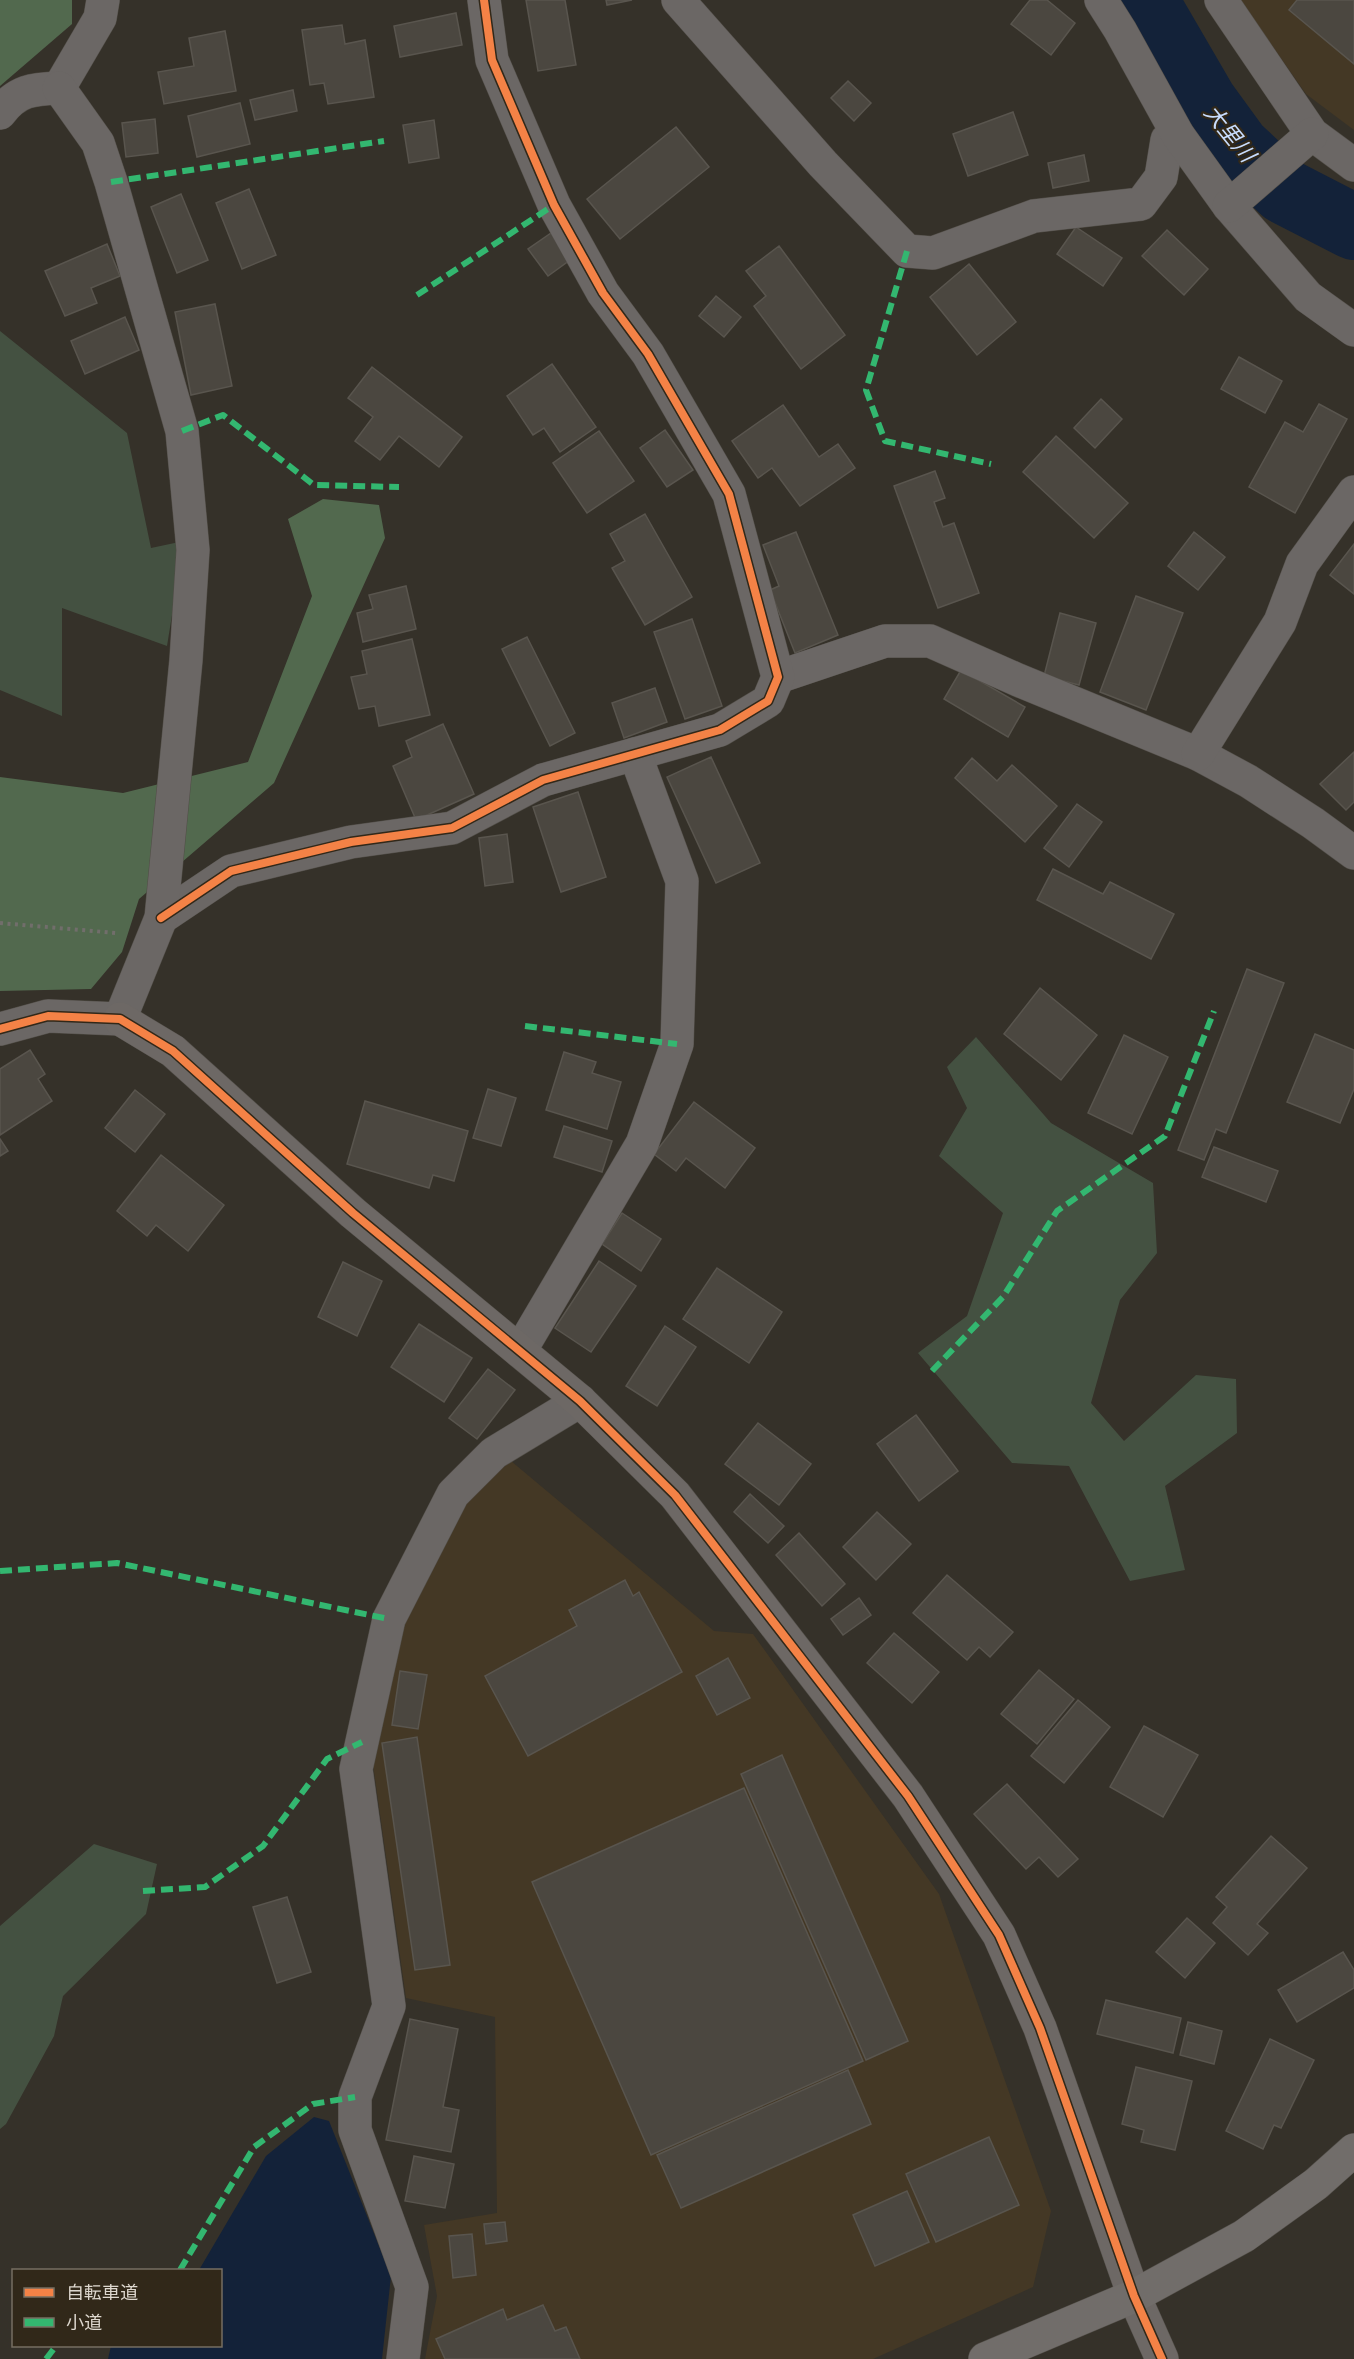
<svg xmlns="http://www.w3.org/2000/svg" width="1354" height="2359" font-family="'Asap Condensed','Noto Sans JP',sans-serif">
  <rect width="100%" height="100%" fill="#353129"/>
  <g fill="#443825">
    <path d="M1240,0h114v130l-48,-36z"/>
    <path d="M511,1461l203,170 39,3 186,260 112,317 -18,76 -160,72h-448l12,-63 -13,-71 73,-12 -2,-196 -89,-19 -35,-248 27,-124 74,-132z"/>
  </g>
  <g fill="#445141">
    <path d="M0,331l127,102 24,115 33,-7 -17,105 -105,-38v108l-62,-26z"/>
    <path d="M976,1037l75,86 102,60 4,70 -37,47 -29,103 33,38 72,-66 40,4 1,54 -72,53 20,84 -55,11 -61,-115 -57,-3 -94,-110 49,-37 36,-103 -64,-57 28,-48 -20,-41z"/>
    <path d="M94,1844l63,20 -11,50 -83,82 -9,40 -48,88 -6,5v-203z"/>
  </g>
  <g fill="#52694e">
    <path d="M0,0h72v24l-72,62z"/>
    <path d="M323,499l56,6 6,33 -111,245 -135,116 -17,53 -31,37 -91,2v-214l123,16 125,-31 64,-166 -24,-77z"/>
  </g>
  <path fill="#132239" d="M314,2117l15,4 62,155 -9,83h-274l3,-13h109v-76h-21l67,-114z"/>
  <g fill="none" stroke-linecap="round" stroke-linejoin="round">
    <path stroke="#132239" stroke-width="66" d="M1145,0l60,103 32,44 47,44 70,36"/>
  </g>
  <g fill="#4b4740" stroke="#59554e" stroke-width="1.5">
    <path d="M526,0h39l11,65 -38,6z"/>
    <path d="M606,0h26l-25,5z"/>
    <path d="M1030,0h17l28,23 -24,32 -40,-31z"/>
    <path d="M1297,0h57v64l-65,-54z"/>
    <path d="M456,13l6,32 -62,12 -6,-31z"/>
    <path d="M342,25l3,19 20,-4 9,57 -46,7 -4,-21 -14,2 -8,-55z"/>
    <path d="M225,31l11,60 -72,13 -6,-32 36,-6 -5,-28z"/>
    <path d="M848,81l23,22 -17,18 -23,-23z"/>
    <path d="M293,90l4,21 -42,9 -5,-20z"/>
    <path d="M240,103l10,41 -53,13 -9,-41z"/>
    <path d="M1013,112l15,43 -60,21 -15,-42z"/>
    <path d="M155,119l3,34 -32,4 -4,-34z"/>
    <path d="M434,120l5,38 -30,5 -6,-38z"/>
    <path d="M676,127l33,40 -89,72 -33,-40z"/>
    <path d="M1084,155l5,26 -36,7 -5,-25z"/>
    <path d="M249,189l27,66 -34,14 -26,-66z"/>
    <path d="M181,194l27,66 -31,13 -26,-66z"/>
    <path d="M1076,227l46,31 -19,28 -46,-32z"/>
    <path d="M1167,230l41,39 -24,26 -42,-39z"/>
    <path d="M551,233l19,27 -22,16 -20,-27z"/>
    <path d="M107,244l13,32 -29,12 6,15 -32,13 -20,-45z"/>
    <path d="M779,246l66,89 -44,34 -47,-63 12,-10 -20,-25z"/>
    <path d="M969,264l47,58 -39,33 -47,-58z"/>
    <path d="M716,296l25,21 -17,20 -25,-21z"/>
    <path d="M215,304l17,82 -41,9 -16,-83z"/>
    <path d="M125,317l14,33 -54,24 -14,-33z"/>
    <path d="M1239,357l43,24 -17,32 -44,-24z"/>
    <path d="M552,364l44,63 -36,25 -16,-24 -11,7 -26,-39z"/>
    <path d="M372,367l90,70 -23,30 -40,-31 -19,24 -25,-19 18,-24 -25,-19z"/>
    <path d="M1101,399l21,20 -27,29 -21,-20z"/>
    <path d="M1319,404l28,15 -52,94 -46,-26 36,-65 18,10z"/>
    <path d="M783,405l36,52 19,-13 17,24 -55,38 -28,-38 -14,10 -26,-37z"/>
    <path d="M665,430l28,40 -26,17 -27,-39z"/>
    <path d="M599,431l35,50 -47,32 -34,-50z"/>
    <path d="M1056,436l72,67 -34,35 -71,-66z"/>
    <path d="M935,471l10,27 -11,4 9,25 11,-4 25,70 -41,15 -44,-122z"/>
    <path d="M645,514l47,83 -47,28 -33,-57 13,-7 -15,-27z"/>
    <path d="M796,532l42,103 -43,18 -25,-63 9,-4 -16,-41z"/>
    <path d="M1194,532l31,25 -27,33 -30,-24z"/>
    <path d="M1354,544v50l-24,-19z"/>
    <path d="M406,586l10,43 -53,13 -6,-29 16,-4 -4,-14z"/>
    <path d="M1136,596l47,17 -37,97 -46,-18z"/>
    <path d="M1060,613l36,10 -17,62 -35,-9z"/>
    <path d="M692,619l30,87 -37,13 -31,-87z"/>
    <path d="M527,637l48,96 -25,13 -48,-97z"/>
    <path d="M412,639l18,76 -51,11 -4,-20 -16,3 -8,-32 16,-3 -5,-23z"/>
    <path d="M961,670l64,37 -17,30 -64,-38z"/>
    <path d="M655,688l12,34 -43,16 -12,-35z"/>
    <path d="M443,724l31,70 -58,26 -23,-54 19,-9 -6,-16z"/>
    <path d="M1354,752v50l-8,8 -26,-26z"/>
    <path d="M711,757l49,106 -44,20 -49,-106z"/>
    <path d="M972,758l25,23 15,-16 45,41 -32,36 -70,-64z"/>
    <path d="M578,792l28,85 -45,15 -28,-85z"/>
    <path d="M1077,804l25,18 -33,45 -25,-19z"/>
    <path d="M507,834l6,48 -28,4 -6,-48z"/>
    <path d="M1053,869l50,25 7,-12 64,32 -23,45 -114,-59z"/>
    <path d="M1247,969l37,14 -58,150 -10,-4 -12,31 -26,-10z"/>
    <path d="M1040,988l57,47 -36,45 -57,-46z"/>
    <path d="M1315,1034l39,16v39l-14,34 -53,-21z"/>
    <path d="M1124,1035l44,22 -36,77 -44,-21z"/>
    <path d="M30,1050l15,24 -7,5 14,22 -52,34v-66z"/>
    <path d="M564,1052l32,10 -4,11 29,9 -14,47 -61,-19z"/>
    <path d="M488,1089l28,9 -15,48 -28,-8z"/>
    <path d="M135,1090l30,24 -30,38 -30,-24z"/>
    <path d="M365,1101l103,30 -14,50 -21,-6 -4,13 -82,-24z"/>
    <path d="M694,1102l61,46 -30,40 -39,-30 -10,13 -22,-17z"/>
    <path d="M564,1126l48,15 -10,31 -48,-15z"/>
    <path d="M0,1139l8,12 -8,5z"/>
    <path d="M1214,1147l64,24 -12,31 -64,-25z"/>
    <path d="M161,1155l63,50 -36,46 -32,-26 -9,11 -30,-25z"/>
    <path d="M622,1213l39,26 -20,32 -39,-27z"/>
    <path d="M599,1261l37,25 -45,66 -36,-24z"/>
    <path d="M343,1262l39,19 -25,55 -39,-19z"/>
    <path d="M717,1268l65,44 -33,51 -66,-44z"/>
    <path d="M419,1324l53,34 -28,44 -53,-35z"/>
    <path d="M665,1326l31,21 -39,59 -31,-20z"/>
    <path d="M488,1369l27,21 -38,49 -28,-21z"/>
    <path d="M916,1415l42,56 -39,30 -42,-57z"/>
    <path d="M758,1423l53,41 -32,41 -54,-41z"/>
    <path d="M750,1494l34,32 -16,17 -34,-31z"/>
    <path d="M877,1512l34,32 -35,36 -33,-33z"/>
    <path d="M799,1533l46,51 -23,22 -46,-51z"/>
    <path d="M947,1575l66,57 -23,25 -11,-10 -12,13 -54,-47z"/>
    <path d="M625,1580l8,16 6,-4 43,80 -154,84 -43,-80 92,-50 -8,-16z"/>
    <path d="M859,1598l12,17 -28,20 -12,-16z"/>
    <path d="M894,1633l45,39 -27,31 -45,-40z"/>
    <path d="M728,1658l22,40 -33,17 -21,-39z"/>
    <path d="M1039,1670l35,29 -37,45 -36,-30z"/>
    <path d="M400,1671l27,4 -9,54 -26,-4z"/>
    <path d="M1078,1700l32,27 -46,56 -33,-27z"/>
    <path d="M1144,1726l54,29 -35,62 -53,-30z"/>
    <path d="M417,1737l33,228 -35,5 -33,-227z"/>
    <path d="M782,1755l126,286 -42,19 -125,-286z"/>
    <path d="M1007,1784l71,75 -20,18 -19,-20 -13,12 -52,-55z"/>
    <path d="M744,1788l119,273 -212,94 -119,-273z"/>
    <path d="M1271,1836l36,32 -50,56 11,9 -20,22 -35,-32 14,-16 -11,-10z"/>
    <path d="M287,1897l24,75 -34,11 -24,-76z"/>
    <path d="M1187,1918l28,25 -30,35 -29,-26z"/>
    <path d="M1343,1952l11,18v18l-57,34 -19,-32z"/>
    <path d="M1106,2000l75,18 -8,35 -76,-19z"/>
    <path d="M410,2019l48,10 -15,78 16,3 -8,42 -65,-12z"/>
    <path d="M1188,2022l34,9 -8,33 -34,-9z"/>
    <path d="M1270,2039l44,21 -33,68 -7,-3 -11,24 -37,-18z"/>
    <path d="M1136,2067l56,14 -17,69 -34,-8 3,-12 -22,-6z"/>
    <path d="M848,2070l23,54 -190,84 -24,-53z"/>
    <path d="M989,2137l30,68 -83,37 -30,-68z"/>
    <path d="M414,2156l40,8 -9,44 -40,-7z"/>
    <path d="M907,2191l22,51 -54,24 -22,-51z"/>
    <path d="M505,2222l2,19 -21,3 -2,-20z"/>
    <path d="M472,2234l4,41 -23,3 -4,-42z"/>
    <path d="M543,2305l12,26 11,-4 14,32h-135l-9,-20 67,-30 4,11z"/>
  </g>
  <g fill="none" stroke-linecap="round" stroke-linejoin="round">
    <defs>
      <g id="street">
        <path d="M678,0l145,164 84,87 26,2 101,-37 107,-12 20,-27 6,-37 11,-5"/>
        <path d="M1101,0l19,30 58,105 51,71 79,91 46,33"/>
        <path d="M1221,0l91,134 42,31"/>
        <path d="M59,88l41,-70 3,-18"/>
        <path d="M0,113c17,-23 33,-24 59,-25"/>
        <path d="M1229,206l83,-72"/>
        <path d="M778,677l107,-36h45l88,39 180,74 50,27 65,42 41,30"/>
        <path d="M1198,754l82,-132 22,-58 52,-72"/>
        <path d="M161,918l70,-47 120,-29 101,-14 91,-48 177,-50 48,-29 10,-24 -49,-183 -81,-140 -45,-61 -49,-88 -62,-145 -8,-60"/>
        <path d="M0,1029l48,-13 72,3 41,-101 25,-258 7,-110 -11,-119 -71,-249 -13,-39 -39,-55"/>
        <path d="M520,1351l122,-207 35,-100 5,-163 -47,-127"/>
        <path d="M403,2359l9,-72 -57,-157v-33l34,-91 -33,-237 33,-150 64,-125 41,-41 86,-52"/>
      </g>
      <path id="secondary" d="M120,1019l53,32 180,162 227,188 95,94 233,301 91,139 41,93 94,268 28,63"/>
      <path id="highway" d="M985,2359l149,-63 110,-60 72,-52 38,-34"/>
    </defs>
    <use href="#street" stroke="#524e48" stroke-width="34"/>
    <use href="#secondary" stroke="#524e48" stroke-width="34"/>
    <use href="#highway" stroke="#524e48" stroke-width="34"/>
    <path stroke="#716e6b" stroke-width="4" stroke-dasharray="3 4.5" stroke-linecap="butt" d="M0,923l116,10"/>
    <use href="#street" stroke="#6b6765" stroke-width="33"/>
    <use href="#secondary" stroke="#6d6865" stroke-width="33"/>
    <use href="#highway" stroke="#716d6a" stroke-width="33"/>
    <g stroke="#33b770" stroke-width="6" stroke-dasharray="12 6" stroke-linecap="butt">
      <path d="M111,182l273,-41"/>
      <path d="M907,251l-41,139 19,51 106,23"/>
      <path d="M417,295l137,-90"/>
      <path d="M182,431l41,-16 91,70 85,2"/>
      <path d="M525,1026l152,18"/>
      <path d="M932,1371l71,-74 54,-86 108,-75 49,-125"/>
      <path d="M0,1571l117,-8 272,56"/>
      <path d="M143,1891l62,-4 58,-41 64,-87 35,-17"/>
      <path d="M180,2270l74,-123 59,-43 42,-7"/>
      <path d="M46,2359l10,-13"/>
    </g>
    <defs>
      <g id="cycleway">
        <path d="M161,918l70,-47 120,-29 101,-14 91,-48 177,-50 48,-29 10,-24 -49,-183 -81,-140 -45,-61 -49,-88 -62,-145 -8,-60"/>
        <path d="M0,1029l48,-13 72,3 53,32 180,162 227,188 95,94 233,301 91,139 41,93 94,268 28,63"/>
      </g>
    </defs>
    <use href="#cycleway" stroke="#312819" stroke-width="11"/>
    <use href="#cycleway" stroke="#f48246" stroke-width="8"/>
  </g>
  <g text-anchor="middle" stroke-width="4.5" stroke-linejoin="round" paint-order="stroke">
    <g font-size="22" font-style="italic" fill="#c8ddfe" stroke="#312819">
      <text transform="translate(1230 133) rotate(51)" y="8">大里川</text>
    </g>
  </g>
  <rect x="12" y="2269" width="210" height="78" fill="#312819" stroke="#766e61" stroke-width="1.5"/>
  <rect x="24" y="2288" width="30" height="9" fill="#f48246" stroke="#766e61" stroke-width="1.5"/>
  <text x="66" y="2299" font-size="18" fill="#ddd7ce">自転車道</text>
  <rect x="24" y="2318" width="30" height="9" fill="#33b770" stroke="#766e61" stroke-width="1.5"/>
  <text x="66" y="2329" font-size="18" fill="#ddd7ce">小道</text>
</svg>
